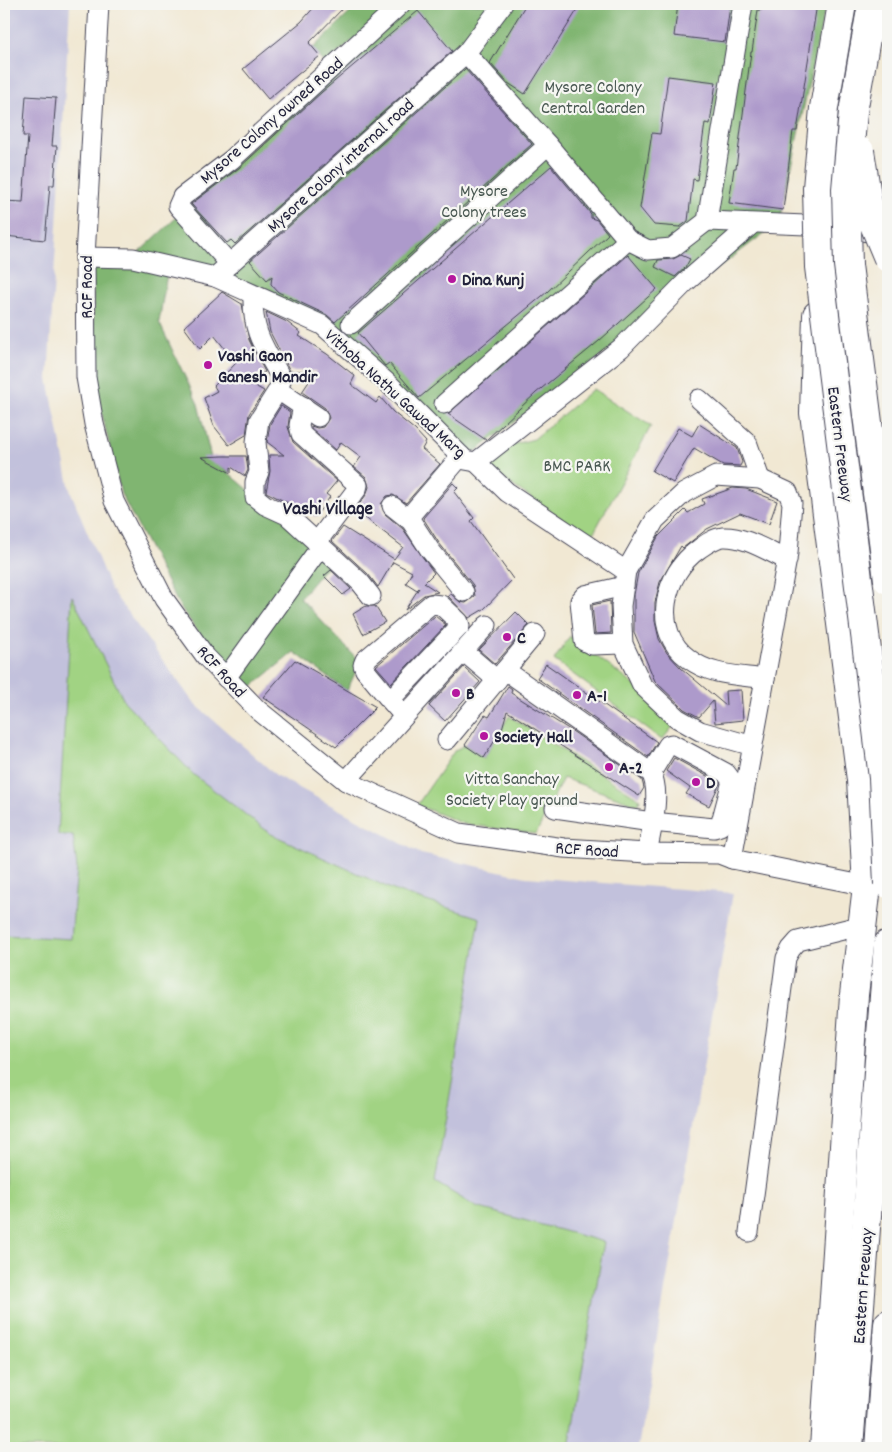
<svg xmlns="http://www.w3.org/2000/svg" width="892" height="1452" font-family="Dekko,sans-serif">
  <rect width="100%" height="100%" fill="#f6f6f2"/>
  <filter id="ink" filterUnits="userSpaceOnUse"><feTurbulence type="fractalNoise" baseFrequency=".02" numOctaves="2"/><feDisplacementMap in="SourceGraphic" scale="10" xChannelSelector="R" yChannelSelector="G"/><feConvolveMatrix kernelMatrix="1 2 1 2 8 2 1 2 1" color-interpolation-filters="sRGB"/></filter>
  <filter id="wash" filterUnits="userSpaceOnUse"><feTurbulence type="fractalNoise" baseFrequency=".0096" numOctaves="4" result="noise"/><feDisplacementMap in="SourceGraphic" scale="20" xChannelSelector="R" yChannelSelector="G"/><feGaussianBlur stdDeviation="1.12" result="paint"/><feColorMatrix in="noise" values="0 0 0 0 0 0 0 0 0 0 0 0 0 0 0 0 0 1.4 0 .05"/><feComposite in="paint" operator="in"/></filter>
  <g filter="url(#wash)">
    <rect width="100%" height="100%" fill="#f1e8d3"/>
    <path fill="#c2c1dc" d="M4,4h66l-22,375 22,111 41,100 83,113 83,73 144,78 105,23 207,16 -95,555h-634z"/>
    <g fill="#a1d383" stroke="#627a5f">
      <path d="M593,389l58,37 -59,110 -13,-10 -3,2 -107,-72 65,-17z"/>
      <path d="M72,596l52,105 70,74 77,59 127,58 82,26 -45,264 41,25 128,35 -35,206h-565v-513l67,4 6,-71 -4,-33h-15z"/>
      <path d="M570,636l109,83 -17,21 -108,-80z"/>
      <path d="M509,716l131,83 -2,6 -75,-27 -27,56 -72,-10 -47,-19 38,-55 10,-5 19,13z"/>
    </g>
    <g fill="#80b571" stroke="#516c56">
      <path d="M356,4h40l-71,60 -12,-16 44,-42z"/>
      <path d="M412,4h414l-47,218 -310,234 -147,-131 -186,-70 204,-189z"/>
      <path d="M92,264l41,1 34,9 -8,48 39,82 13,54 121,102 -32,38 60,64 -13,29 -53,-39 -45,37 -32,-30 -38,-54 -58,-111 -25,-105z"/>
    </g>
    <g id="blocks">
      <g fill="#ad9acb">
        <path d="M317,4h30l-38,39 11,13 -52,43 -25,-30 58,-47z"/>
        <path d="M526,4h55l-56,90 -17,-11 -18,-20z"/>
        <path d="M678,4l52,2 -5,36 -51,-6z"/>
        <path d="M763,4h54l-20,127h-4l-10,79 -54,-7 5,-35h2l15,-116h1l6,-42h4z"/>
        <path d="M418,11l34,40 -217,193 -4,-4 -4,3 -36,-39 48,-36 83,-76z"/>
        <path d="M465,69l67,75 -197,178 -8,-7 -49,-23 -7,-8 1,-8 -5,4 -17,-19z"/>
        <path d="M668,76l48,6 -6,42 -5,-1 -8,57 -4,-1 -5,42 -8,6 -26,-2 -14,-17 12,-75 8,1z"/>
        <path d="M26,96l30,2 -4,48h5l-3,39h-4l-5,55 -41,-4v-35l19,1 5,-66h-5z"/>
        <path d="M551,166l40,48v4l6,2 11,14 -61,58 -128,106 -30,-35 -4,3 -27,-33z"/>
        <path d="M628,255l29,34 -58,52 -63,52 -50,47 -38,-26z"/>
        <path d="M681,255l9,4 -5,9 -10,9 -20,-10 3,-7 15,-1z"/>
        <path d="M222,292l20,12 7,36 16,32 -19,9 18,10 -15,23 -3,21 -17,10 -15,-19 -10,-28 13,-7 -3,-5 22,-23 -22,-28 -14,14 -16,-22z"/>
        <path d="M266,312l21,10 14,11 -2,3 28,18 28,22 -4,8 25,19 4,-6 13,15 22,18 11,12 -4,7 18,15 -34,39 -13,-8 -6,1 -6,8 4,10 18,15 31,44 -10,10 14,9 -14,3 -19,15 14,-22 -2,2 -11,-7 6,-11 -19,-10 -15,25 -10,-13 -36,-33 11,-14 51,32 9,-12 -48,-37 11,-15 3,-8 -3,-10 -12,-10 7,-10 -20,-15 -5,8 -25,-22v-2l6,2 6,-1 6,-9 -4,-10 -23,-16 14,-21h-26l-20,-39z"/>
        <path d="M281,406l9,6 -2,15 5,15 44,39 -11,13 4,3 -15,20 -8,-10 -6,6 -9,-8 -26,-13 4,-21 -1,-16h15l-17,-13 3,-18z"/>
        <path d="M699,424l38,24 5,14 -2,4 -17,-1 -29,-17 -21,35 -21,-12 26,-43 14,8z"/>
        <path d="M223,456h23l2,14 -3,6 -14,-9v6l-30,-16z"/>
        <path d="M453,483l5,5 -4,4 20,26 -3,3 42,58 -29,30 -15,9 -21,-22 3,-2 9,8 6,1 9,-7 -2,-11 -34,-42 -16,-25z"/>
        <path d="M733,488l13,1 31,12 -8,23 -29,-11 -33,16 -24,19 -2,-2 -21,36 -5,20v19l4,18 8,14 14,15 45,38 -1,-15 16,-1 2,30 -28,3 -2,-22 -14,16 -15,-8 -29,-28 -21,-49v-37l4,-22 20,-36 27,-27 3,3 16,-9 -2,-5z"/>
        <path d="M331,570l20,19 -8,6 -19,-19z"/>
        <path d="M610,601l1,32 -16,1 -3,-29z"/>
        <path d="M366,606h9l10,16 -22,12 -10,-20z"/>
        <path d="M516,612l13,13 -34,39 -16,-14z"/>
        <path d="M435,616l11,9 -55,58 -15,-17z"/>
        <path d="M295,660l81,47 -40,40 -73,-50z"/>
        <path d="M546,664l111,78 -9,15 -111,-79z"/>
        <path d="M464,667l16,15 -35,39 -16,-15z"/>
        <path d="M508,686l4,3 -1,4 64,40 67,47 2,8 -5,8 -132,-85 -5,18 -18,29 -19,-13 20,-30 4,2z"/>
        <path d="M674,758l46,25 -11,23 -23,-12 4,-6 -24,-17z"/>
      </g>
    </g>
  </g>
  <g filter="url(#ink)">
    <use href="#blocks" fill-opacity="0" stroke="#414052" stroke-width="1"/>
    <g fill="none" stroke-linecap="round" stroke-linejoin="round">
      <defs>
        <g id="minor">
          <path d="M99,4l-14,253 1,120 8,47 20,77 50,98 42,58 52,53 88,71 113,52 105,15 83,5 72,1 13,5 135,27"/>
          <path d="M548,145l80,95 20,10 24,-2 35,-27 36,-217"/>
          <path d="M707,221l99,4 82,9"/>
          <path d="M85,257l48,1 82,19 107,48 68,60 75,75 11,2 145,-114 65,-66 65,-57"/>
          <path d="M230,264l-52,-58 4,-9 49,-37 170,-156"/>
          <path d="M215,277l251,-224 37,-49"/>
          <path d="M253,295c-1,35 9,49 26,79l2,7 -3,9 40,27"/>
          <path d="M351,324l197,-179 -82,-92"/>
          <path d="M278,390l-19,30 -3,22 3,30 -4,10v15l10,8 22,10 73,67 11,14"/>
          <path d="M699,399l48,43 13,37"/>
          <path d="M444,404l184,-164"/>
          <path d="M303,406l-4,19 2,9 57,51 -1,4 -40,53"/>
          <path d="M476,462l31,30 119,79"/>
          <path d="M392,506l19,15 19,29 34,42"/>
          <path d="M408,518l53,-62"/>
          <path d="M623,644l-31,1 -8,-4 -4,-40 5,-6 39,-9"/>
          <path d="M463,651l34,29"/>
          <path d="M505,670l146,103c11,19 0,59 -4,80"/>
          <path d="M226,678l95,-132"/>
          <path d="M765,679c-26,-4 -54,-3 -76,-20 -39,-28 -25,-86 10,-110 7,-5 15,-11 24,-12 22,-1 44,14 64,23"/>
          <path d="M390,700l70,-74 -1,-4 -18,-17 -10,-1 -66,56 -2,5 2,5 25,30 14,16"/>
          <path d="M447,740l88,-106"/>
          <path d="M346,781l141,-156"/>
          <path d="M555,808l97,14 62,6 6,-2 12,-45 -6,-8 -54,-29 -4,1 -17,28"/>
          <path d="M732,859l56,-306 4,-50 -4,-11 -28,-13 -44,-3 -32,17 -29,27 -29,51 -5,35 2,38 19,41 35,33 23,13 53,15"/>
          <path d="M749,1232l37,-274 5,-9 7,-8 65,-16"/>
        </g>
        <g id="highway">
          <path d="M853,112l19,-108"/>
          <path d="M817,315l-3,98 47,367 6,106 -13,109 -30,453"/>
          <path d="M849,1448l39,-504"/>
          <path d="M879,1448l9,-124"/>
        </g>
      </defs>
      <use href="#minor" stroke="#414052" stroke-width="21"/>
      <use href="#highway" stroke="#414052" stroke-width="30"/>
      <use href="#minor" stroke="#fff" stroke-width="19"/>
      <use href="#highway" stroke="#fff" stroke-width="28"/>
      <defs>
        <g id="highway-bridge">
          <path d="M842,4l-18,104 -7,80 2,79 64,511 5,106"/>
          <path d="M853,112l-7,77 2,76 40,315"/>
          <path d="M860,151l10,64 18,43"/>
        </g>
      </defs>
      <use href="#highway-bridge" stroke="#414052" stroke-width="30" stroke-linecap="butt"/>
      <use href="#highway-bridge" stroke="#fff" stroke-width="28"/>
    </g>
  </g>
  <g fill="#b5179e" stroke="#f6f6f2" stroke-width="2">
    <circle cx="452" cy="279" r="5"/>
    <circle cx="208" cy="365" r="5"/>
    <circle cx="507" cy="637" r="5"/>
    <circle cx="456" cy="693" r="5"/>
    <circle cx="577" cy="695" r="5"/>
    <circle cx="484" cy="736" r="5"/>
    <circle cx="609" cy="767" r="5"/>
    <circle cx="696" cy="782" r="5"/>
  </g>
  <g text-anchor="middle" stroke-width="4.5" stroke-linejoin="round" paint-order="stroke">
    <g font-size="18" fill="#485751" stroke="#f6f6f2">
      <text x="593" y="92">Mysore Colony<tspan x="593" dy="21">Central Garden</tspan></text>
      <text x="484" y="196">Mysore<tspan x="484" dy="21">Colony trees</tspan></text>
      <text x="577" y="471">BMC PARK</text>
      <text x="512" y="784">Vitta Sanchay<tspan x="512" dy="21">Society Play ground</tspan></text>
    </g>
    <g font-size="18" fill="#22223b" stroke="#f6f6f2">
      <text transform="translate(271 120) rotate(-41)" y="6">Mysore Colony owned Road</text>
      <text transform="translate(340 165) rotate(-42)" y="6">Mysore Colony internal road</text>
      <text transform="translate(86 287) rotate(-90)" y="6">RCF Road</text>
      <text transform="translate(396 393) rotate(42)" y="6">Vithoba Nathu Gawad Marg</text>
      <text transform="translate(841 444) rotate(83)" y="6">Eastern Freeway</text>
      <text transform="translate(222 671) rotate(48)" y="6">RCF Road</text>
      <text transform="translate(587 849) rotate(4)" y="6">RCF Road</text>
      <text transform="translate(862 1286) rotate(-86)" y="6">Eastern Freeway</text>
    </g>
    <g font-size="18" font-weight="bold" fill="#22223b" stroke="#f6f6f2" text-anchor="start">
      <text x="462" y="285">Dina Kunj</text>
      <text x="218" y="361">Vashi Gaon<tspan x="218" dy="21">Ganesh Mandir</tspan></text>
      <text x="517" y="643">C</text>
      <text x="466" y="699">B</text>
      <text x="587" y="701">A-1</text>
      <text x="494" y="742">Society Hall</text>
      <text x="619" y="773">A-2</text>
      <text x="706" y="788">D</text>
    </g>
    <g font-size="19" font-weight="bold" fill="#22223b" stroke="#f6f6f2">
      <text x="328" y="514">Vashi Village</text>
    </g>
  </g>
  <rect width="892" height="1452" fill="none" stroke="#f6f6f2" stroke-width="20"/>
</svg>
